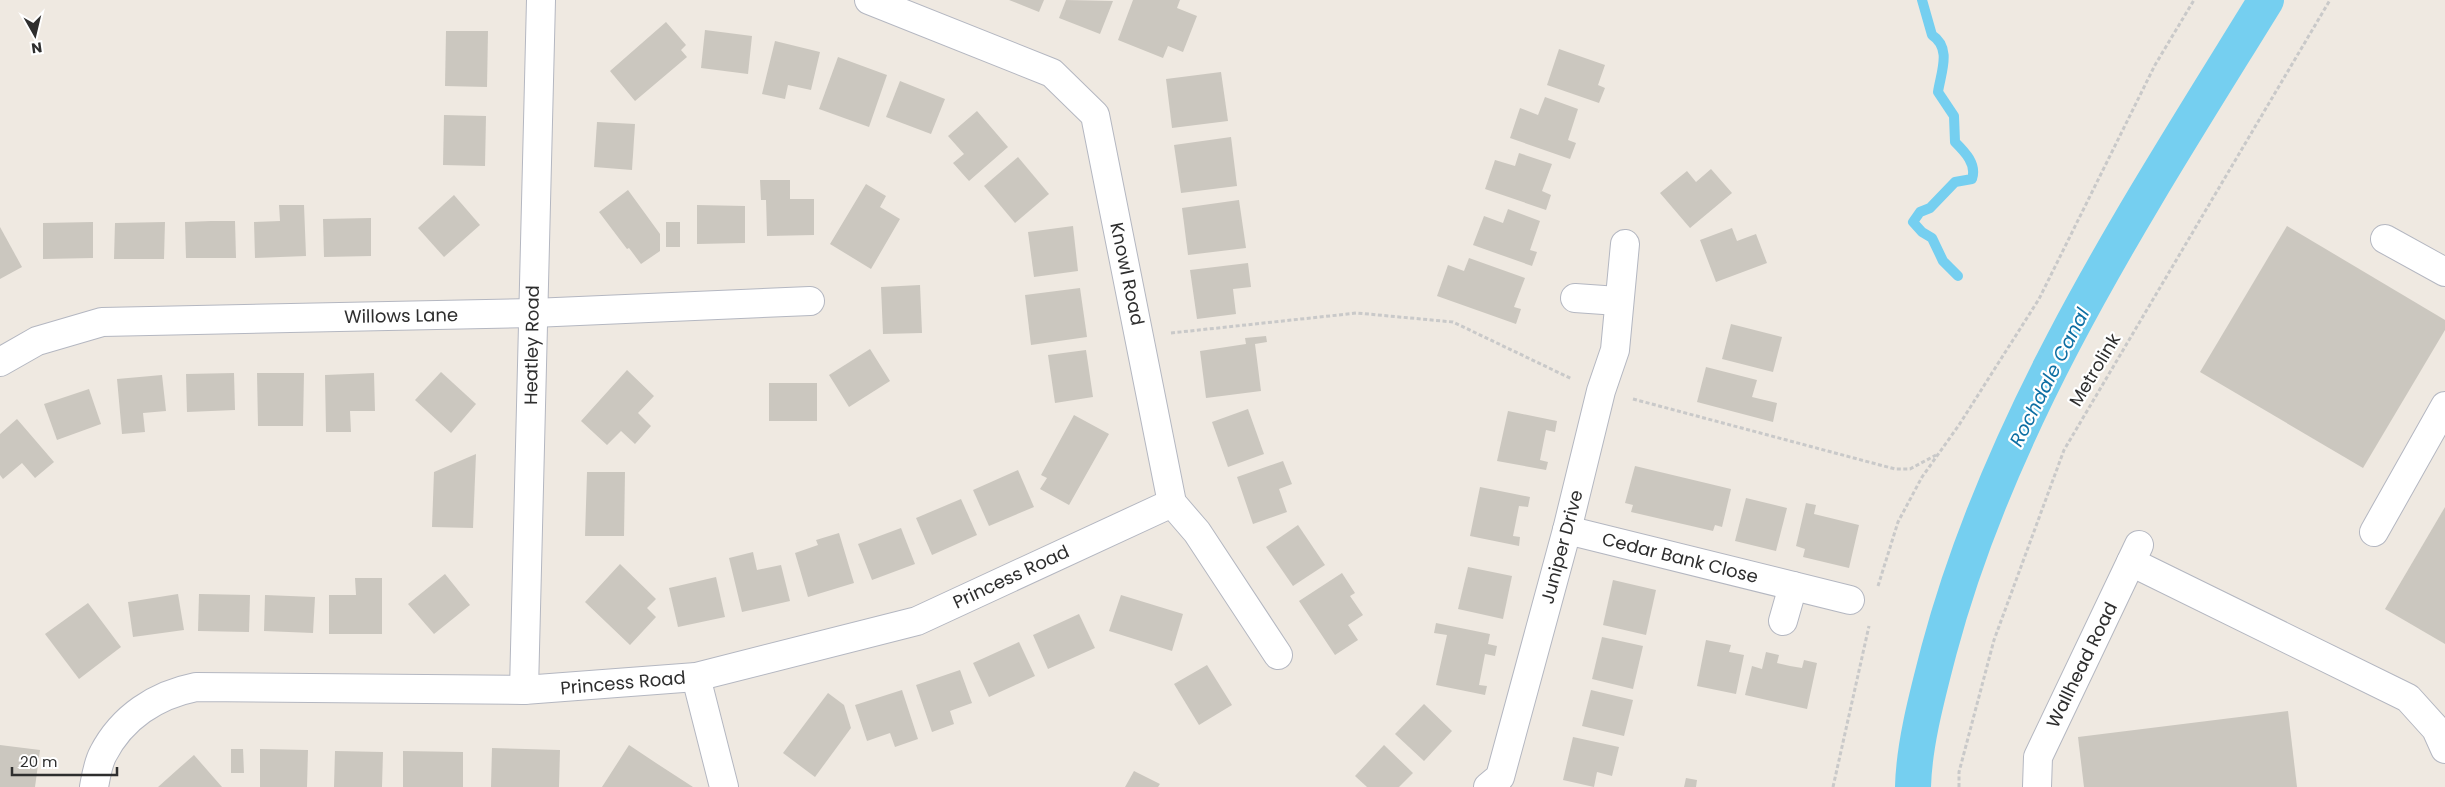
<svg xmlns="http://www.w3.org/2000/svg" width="2445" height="787" font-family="Poppins,sans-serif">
  <rect width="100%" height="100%" fill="#efe9e1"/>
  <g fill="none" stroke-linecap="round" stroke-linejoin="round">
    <path stroke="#75cff0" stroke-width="10" d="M1922,0l10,35c20,13 9,37 6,57l16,24 1,26c10,10 22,22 17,37l-17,3 -25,26 -10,4 -7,10 9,10 10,6 11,23 15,15"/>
    <path stroke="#75cff0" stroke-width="36" d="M1913,787c1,-44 15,-94 26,-137 63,-236 200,-444 327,-650"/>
  </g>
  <g fill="#cbc7bf">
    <path d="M1009,0h35l-5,12z"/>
    <path d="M1066,0l47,1 -13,33 -41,-16z"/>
    <path d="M1133,0h47l-3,8 20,8 -14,36 -15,-6 -5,12 -45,-18z"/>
    <path d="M666,22l20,23 -5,5 6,7 -52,44 -25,-30z"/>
    <path d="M705,30l47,6 -4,38 -47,-6z"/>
    <path d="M446,31h42l-1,56 -42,-1z"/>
    <path d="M775,41l45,11 -9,38 -23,-5 -3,14 -23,-5z"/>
    <path d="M1559,49l46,16 -7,20 7,3 -6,15 -52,-18z"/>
    <path d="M838,57l49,18 -18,52 -50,-18z"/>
    <path d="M1221,72l7,49 -56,7 -6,-49z"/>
    <path d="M900,81l45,18 -14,35 -45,-17z"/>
    <path d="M1545,97l33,12 -10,31 8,3 -6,16 -60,-21 10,-30 18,7z"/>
    <path d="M977,111l31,36 -39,34 -16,-18 11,-9 -16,-18z"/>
    <path d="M444,115l42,1 -1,50 -42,-1z"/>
    <path d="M597,122l38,2 -3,46 -38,-3z"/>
    <path d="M1231,137l6,49 -56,7 -7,-48z"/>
    <path d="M1519,153l33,11 -10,27 9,4 -5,15 -61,-21 10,-29 20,6z"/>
    <path d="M1018,157l31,37 -34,29 -31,-37z"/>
    <path d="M1711,169l21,24 -42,35 -30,-35 27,-22 9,11z"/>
    <path d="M760,180h30v19h24v36l-47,1 -1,-36h-5z"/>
    <path d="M866,184l20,12 -6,11 20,12 -29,50 -41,-25z"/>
    <path d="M628,190l32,44v17l-19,13 -12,-16 -2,1 -28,-37z"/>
    <path d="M454,195l26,30 -36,32 -26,-29z"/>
    <path d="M1239,200l7,48 -58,7 -6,-47z"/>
    <path d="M279,205h25l2,51 -51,2 -1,-36 26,-1z"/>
    <path d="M697,205l48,1v37l-48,1z"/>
    <path d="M1508,209l32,12 -10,29 7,2 -5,14 -59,-21 11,-29 19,7z"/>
    <path d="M371,218v38l-47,1 -1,-38z"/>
    <path d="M211,221h24l1,37h-50l-1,-36z"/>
    <path d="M93,222v36l-50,1v-36z"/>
    <path d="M165,222l-1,37h-50l1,-36z"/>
    <rect x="666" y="222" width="14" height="25"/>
    <path d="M1073,226l5,45 -44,6 -6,-45z"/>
    <path d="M2287,226l158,94v10l-82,138 -163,-96z"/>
    <path d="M0,227l22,40 -22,12z"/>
    <path d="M1732,228l5,13 19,-7 11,29 -51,19 -16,-42z"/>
    <path d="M1469,258l56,20 -11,29 7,2 -5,15 -79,-28 11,-31 16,6z"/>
    <path d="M1248,263l3,24 -18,2 3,25 -39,5 -7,-49z"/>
    <path d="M920,285l2,48 -39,1 -2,-47z"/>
    <path d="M1080,288l7,49 -56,8 -6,-50z"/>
    <path d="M1731,324l51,13 -9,35 -51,-13z"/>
    <path d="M1266,336l1,6 -12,2 6,47 -55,7 -6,-47 46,-7 -1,-6z"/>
    <path d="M870,349l20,32 -41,26 -20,-32z"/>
    <path d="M1086,350l7,47 -38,6 -7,-48z"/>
    <path d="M1706,367l51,13 -5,17 25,6 -4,19 -76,-20z"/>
    <path d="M627,370l27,26 -16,17 13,13 -16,18 -14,-13 -14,14 -26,-24z"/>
    <path d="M441,372l35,32 -25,29 -36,-33z"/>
    <path d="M234,373l1,37 -48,2 -1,-38z"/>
    <path d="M257,373h47l-1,53h-45z"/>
    <path d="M374,373l1,38h-25l1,21h-25l-1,-57z"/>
    <path d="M162,375l4,36 -23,2 2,19 -23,2 -5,-55z"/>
    <rect x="769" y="383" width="48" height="38"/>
    <path d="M89,389l12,35 -44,16 -13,-36z"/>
    <path d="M1248,409l16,45 -36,13 -16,-45z"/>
    <path d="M1508,411l49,10 -2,11 -9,-2 -6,30 8,2 -2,8 -49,-9z"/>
    <path d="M1074,415l35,19 -40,71 -29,-16 7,-11 -6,-3z"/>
    <path d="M17,419l37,43 -19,16 -13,-15 -19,16 -3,-4v-41z"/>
    <path d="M476,454l-3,74 -41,-1 2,-55z"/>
    <path d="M1283,461l9,23 -13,5 8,23 -34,12 -16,-47z"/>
    <path d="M1635,466l96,23 -9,38 -7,-2 -2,6 -82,-19 2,-7 -8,-2z"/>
    <path d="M1018,470l16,37 -45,19 -16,-36z"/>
    <path d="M587,472h38l-1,64h-39z"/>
    <path d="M1480,487l50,10 -2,10 -9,-1 -6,30 7,1 -1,9 -49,-10z"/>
    <path d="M1746,498l41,10 -11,43 -41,-10z"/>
    <path d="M961,499l16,36 -45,20 -16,-37z"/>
    <path d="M1806,503l10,2 -2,9 45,11 -10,43 -46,-11 2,-8 -9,-3z"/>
    <path d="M2445,507v137l-60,-35z"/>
    <path d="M1298,525l27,40 -32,21 -27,-39z"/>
    <path d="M901,528l14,36 -43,16 -14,-36z"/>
    <path d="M839,533l15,50 -46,14 -13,-44 23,-8 -2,-5z"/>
    <path d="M753,552l4,18 24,-5 9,36 -48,11 -13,-54z"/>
    <path d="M620,564l36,35 -9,9 9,9 -26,28 -45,-43z"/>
    <path d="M1468,567l44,9 -9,43 -45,-10z"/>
    <path d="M1342,573l13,20 -5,3 13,19 -15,10 10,15 -23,15 -36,-54z"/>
    <path d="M445,574l25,31 -36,29 -26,-30z"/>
    <path d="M716,577l9,40 -47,10 -9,-39z"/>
    <path d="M355,578h27v56h-53v-39h27z"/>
    <path d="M1613,580l43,10 -10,45 -43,-10z"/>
    <path d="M178,594l6,36 -51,7 -5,-35z"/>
    <path d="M199,594l51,1 -1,37 -51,-1z"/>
    <path d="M265,595l50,2 -2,36 -49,-2z"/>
    <path d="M1121,595l62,19 -11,37 -63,-20z"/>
    <path d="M88,603l33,44 -42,32 -34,-45z"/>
    <path d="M1079,614l16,34 -47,21 -15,-34z"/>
    <path d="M1436,623l54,11 -2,10 9,2 -2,10 -10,-2 -6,31 8,1 -2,9 -49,-10 11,-50 -13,-2z"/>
    <path d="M1602,637l41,9 -10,43 -41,-10z"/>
    <path d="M1706,640l25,5 -2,7 15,3 -8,39 -39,-8z"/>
    <path d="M1019,642l16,34 -46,21 -16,-34z"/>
    <path d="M1766,652l13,3 -2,8 13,3 12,2 2,-8 13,3 -10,46 -62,-14 7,-29 10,3z"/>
    <path d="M1207,665l25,40 -33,20 -25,-41z"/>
    <path d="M960,670l12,33 -22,8 4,13 -22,8 -16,-47z"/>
    <path d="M902,690l16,49 -23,8 -5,-14 -23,8 -12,-36z"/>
    <path d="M1591,690l42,10 -9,36 -42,-10z"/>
    <path d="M828,693l16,12 7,23 -36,49 -32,-24z"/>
    <path d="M1424,704l28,27 -28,30 -29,-27z"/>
    <path d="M2288,711l9,76h-213l-6,-50z"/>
    <path d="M1573,737l46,10 -7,29 -15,-4 -3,15 -31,-7z"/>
    <path d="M0,745l40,5 -5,37h-35z"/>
    <path d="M629,745l27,18 37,24h-91z"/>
    <path d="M1384,745l29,28 -14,14h-32l-12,-11z"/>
    <path d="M492,748l68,2 -1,37h-68z"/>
    <path d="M231,749h12l1,24h-13z"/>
    <path d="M260,749l48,1 -1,37h-47z"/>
    <path d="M335,751l48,1 -1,35h-48z"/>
    <path d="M403,751l60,1v35h-60z"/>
    <path d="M194,755l28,32h-64l19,-17z"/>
    <path d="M1134,771l26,13 -2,3h-33z"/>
    <path d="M1686,778l11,2 -1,7h-12z"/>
  </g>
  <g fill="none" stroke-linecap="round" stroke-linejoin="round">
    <defs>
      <g id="minor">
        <path d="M869,0l183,73 43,42 77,388 25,29 81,123"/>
        <path d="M2385,239l60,33"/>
        <path d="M1575,298l43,3"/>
        <path d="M0,362l37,-21 65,-19 431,-9 277,-12"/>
        <path d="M1567,530l283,70"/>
        <path d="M2374,532l71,-126"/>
        <path d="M2131,562l277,136 28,31 9,20"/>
        <path d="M1783,621l10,-35"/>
        <path d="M696,677l28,110"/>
        <path d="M524,690l17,-690"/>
        <path d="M94,787c2,-11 4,-24 9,-33 19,-37 53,-59 93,-67l328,3 172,-13 221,-56 255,-118"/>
        <path d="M1488,787l12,-10 67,-247 34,-139 14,-41 10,-106"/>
        <path d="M2037,787l1,-30 101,-212"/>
      </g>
    </defs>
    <use href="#minor" stroke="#b4b7c1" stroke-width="30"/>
    <g stroke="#c9c9c9" stroke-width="3" stroke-dasharray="4 2.5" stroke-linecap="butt">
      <path d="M1171,333l186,-20 96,9 119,57"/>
      <path d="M1633,399l262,70h15l26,-14"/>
      <path d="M1878,586l20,-64 24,-45 37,-52 80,-126 116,-234 39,-65"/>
      <path d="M1833,787l36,-161"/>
      <path d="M1959,787v-15l35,-132 70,-190 266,-450"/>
    </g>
    <use href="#minor" stroke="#fff" stroke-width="28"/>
  </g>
  <g text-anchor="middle" stroke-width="4.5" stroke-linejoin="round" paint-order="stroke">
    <g font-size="18" fill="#2e2e2e" stroke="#fff">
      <text transform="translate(1127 274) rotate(78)" y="6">Knowl Road</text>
      <text transform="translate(401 316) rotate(-1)" y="6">Willows Lane</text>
      <text transform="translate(532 345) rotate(-89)" y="6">Heatley Road</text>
      <text transform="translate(2095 370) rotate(-59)" y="6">Metrolink</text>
      <text transform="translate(1562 547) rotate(-75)" y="6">Juniper Drive</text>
      <text transform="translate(1680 558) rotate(14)" y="6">Cedar Bank Close</text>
      <text transform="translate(1011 577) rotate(-25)" y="6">Princess Road</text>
      <text transform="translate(2082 665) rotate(-64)" y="6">Wallhead Road</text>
      <text transform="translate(623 683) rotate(-5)" y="6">Princess Road</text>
    </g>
    <g font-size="19" font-style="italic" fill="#0d6fa3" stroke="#fff">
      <text transform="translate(2049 377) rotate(-63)" y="7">Rochdale Canal</text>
    </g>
  </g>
  <g transform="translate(35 35) rotate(172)" stroke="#ffffff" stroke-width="4" paint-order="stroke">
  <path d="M0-4L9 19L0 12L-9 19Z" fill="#2e2e2e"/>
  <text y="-8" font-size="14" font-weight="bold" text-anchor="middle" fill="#2e2e2e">N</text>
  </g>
  <path d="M12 767v8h105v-8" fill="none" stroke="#2e2e2e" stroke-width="2.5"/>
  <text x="20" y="767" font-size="15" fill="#2e2e2e" stroke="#ffffff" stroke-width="4" paint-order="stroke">20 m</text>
</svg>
